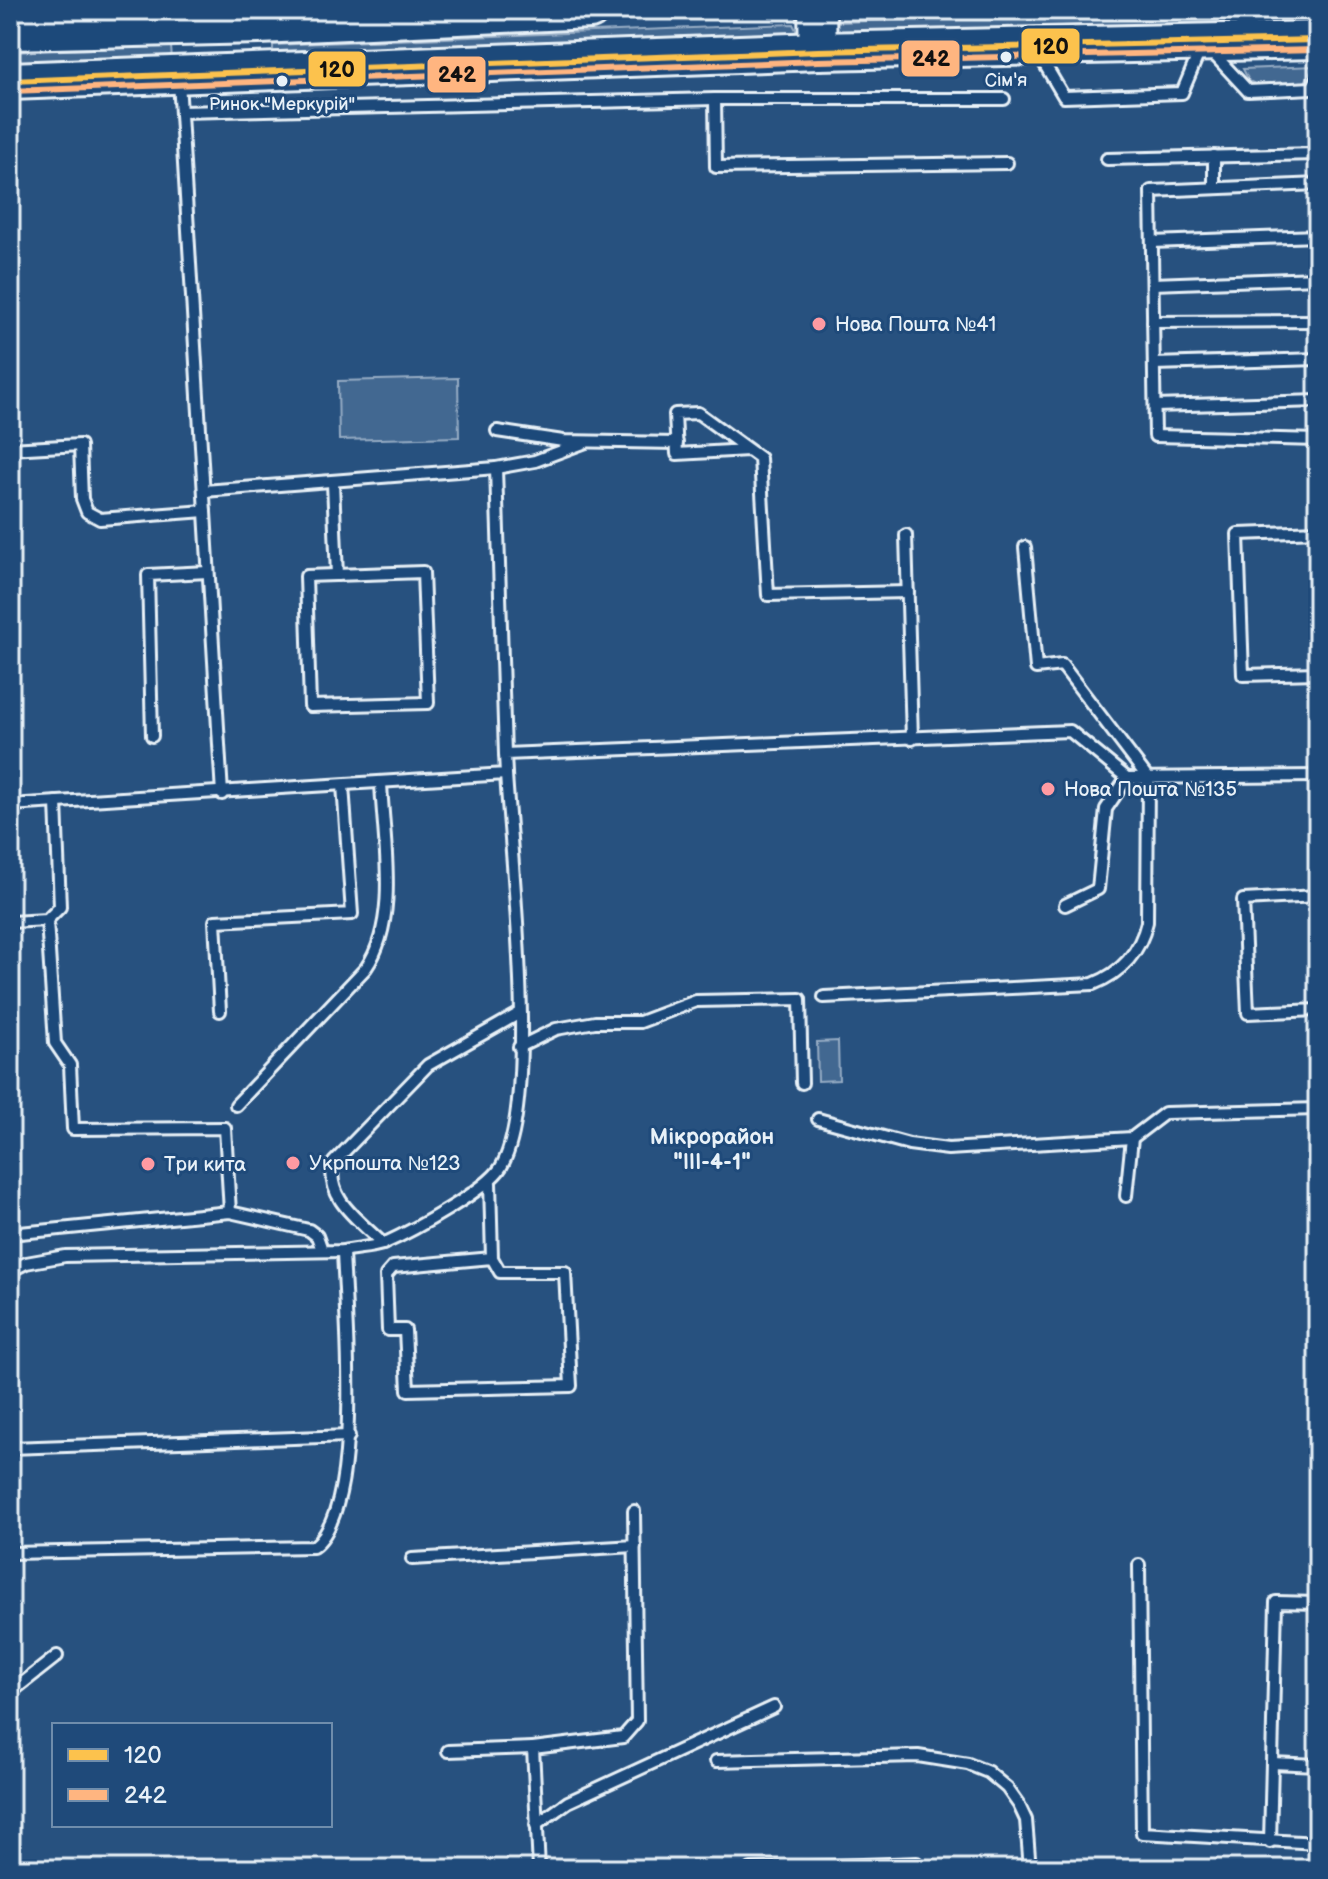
<svg xmlns="http://www.w3.org/2000/svg" width="1328" height="1879" font-family="'Balsamiq Sans',sans-serif">
  <rect width="100%" height="100%" fill="#27517f"/>
  <filter id="ink" filterUnits="userSpaceOnUse"><feTurbulence type="fractalNoise" baseFrequency=".0125" numOctaves="2"/><feDisplacementMap in="SourceGraphic" scale="16" xChannelSelector="R" yChannelSelector="G"/><feConvolveMatrix kernelMatrix="1 2 1 2 8 2 1 2 1" color-interpolation-filters="sRGB"/></filter>
  <g filter="url(#ink)">
    <g fill="#436891" stroke="#96acc4" stroke-width="2">
      <path d="M1234,10h84v12l-482,13 -4,-3 3,-10z"/>
      <path d="M793,24l5,10 -4,3 -521,21v-13z"/>
      <path d="M171,46l1,14 -162,5v-13z"/>
      <path d="M1314,66l-9,16 -50,2 -6,-3 -6,-12z"/>
      <path d="M458,378l1,59 -120,3 -1,-59z"/>
      <path d="M838,1041l1,39 -21,1 -1,-39z"/>
    </g>
    <g fill="none" stroke-linecap="round" stroke-linejoin="round">
      <defs>
        <g id="lane">
          <path d="M1211,51l37,40 64,-3 6,-11"/>
          <path d="M1038,53l26,44 118,-4 18,-43"/>
          <path d="M179,81l43,713"/>
          <path d="M715,99l1,68 291,-4"/>
          <path d="M181,112l534,-13h289"/>
          <path d="M1107,159l211,-5"/>
          <path d="M1318,184l-167,7 4,245 163,4"/>
          <path d="M1214,188v-32"/>
          <path d="M1152,242l166,-6"/>
          <path d="M1153,284l165,-6"/>
          <path d="M1153,322l165,-1"/>
          <path d="M1154,364l164,-5"/>
          <path d="M1155,406l163,-5"/>
          <path d="M497,431l66,10 114,2"/>
          <path d="M10,449l70,-4 2,54 5,13 13,7 105,-8"/>
          <path d="M748,450l-71,4 -2,-40 23,-1 62,45 8,137 140,-3"/>
          <path d="M496,468l39,-7 51,-19"/>
          <path d="M333,483l4,92"/>
          <path d="M204,491l292,-23 9,286"/>
          <path d="M1318,531l-80,3 5,141 75,-2"/>
          <path d="M906,535l6,204"/>
          <path d="M423,572l5,131 -118,3 -4,-130z"/>
          <path d="M152,736l-4,-161 60,-3"/>
          <path d="M10,805l496,-31 -1,-20 565,-23 57,47 191,-2"/>
          <path d="M1318,896l-75,4 5,113 70,-3"/>
          <path d="M1065,905l33,-16 8,-80 21,-31"/>
          <path d="M47,920l8,123 15,22 3,64 152,-1 5,84"/>
          <path d="M10,922l37,-2 13,-13 -4,-105"/>
          <path d="M824,997l269,-13c28,-11 47,-32 54,-62l1,-144 -86,-113 -26,3 -11,-121"/>
          <path d="M220,1011l-5,-90 137,-7 -9,-129"/>
          <path d="M519,1047l37,-18 39,-7h45l56,-21 104,-2 2,84"/>
          <path d="M236,1105l130,-137c34,-49 17,-128 15,-186"/>
          <path d="M818,1119l91,25 39,5 184,-11 33,-25 153,-4"/>
          <path d="M490,1183l2,75 -99,9 -7,8 2,55h17l3,60 163,-4 -6,-114h-65l-8,-14"/>
          <path d="M1126,1196l6,-58"/>
          <path d="M10,1234l220,-22 79,18 8,6 5,14"/>
          <path d="M383,1244c-24,-24 -59,-46 -49,-82l94,-97 92,-52"/>
          <path d="M10,1271l16,-8 39,-7 278,-5c13,-3 29,-3 42,-8 27,-12 102,-53 116,-76 39,-65 10,-309 5,-393"/>
          <path d="M10,1448l339,-12"/>
          <path d="M10,1553l303,-6c52,-37 32,-234 30,-296"/>
          <path d="M412,1559l223,-13"/>
          <path d="M1139,1565l3,268 176,10"/>
          <path d="M10,1693l47,-37"/>
          <path d="M448,1751l85,-3"/>
          <path d="M716,1761l202,-5 50,8 20,8 19,16 12,17 7,15 4,49"/>
          <path d="M1272,1763l46,2"/>
          <path d="M536,1825l32,-23 206,-95"/>
          <path d="M1270,1842l6,-240 42,1"/>
          <path d="M539,1869l-6,-121 90,-11 14,-16 -3,-210"/>
          <path d="M751,1869l166,-6v6"/>
        </g>
        <g id="highway">
          <path d="M817,10l1,41"/>
          <path d="M10,31l249,-6 331,-15"/>
          <path d="M10,81l808,-30 500,-11"/>
        </g>
      </defs>
      <use href="#lane" stroke="#e8f1f8" stroke-width="16"/>
      <use href="#highway" stroke="#e8f1f8" stroke-width="42"/>
      <use href="#lane" stroke="#1f4a7a" stroke-width="10"/>
      <use href="#highway" stroke="#1f4a7a" stroke-width="36"/>
      <defs>
        <path id="bus-1" d="M10,81l808,-30 500,-11"/>
        <path id="bus-2" d="M10,91l808,-30 500,-11"/>
      </defs>
      <use href="#bus-1" stroke="#1f4a7a" stroke-width="12"/>
      <use href="#bus-2" stroke="#1f4a7a" stroke-width="12"/>
      <use href="#bus-1" stroke="#fcc24d" stroke-width="6"/>
      <use href="#bus-2" stroke="#ffb580" stroke-width="6"/>
    </g>
  </g>
  <g fill="#e8f1f8" stroke="#1f4a7a" stroke-width="3">
    <circle cx="1006" cy="57" r="7"/>
    <circle cx="282" cy="81" r="7"/>
  </g>
  <g fill="#ff9aa2" stroke="#1f4a7a" stroke-width="3">
    <circle cx="819" cy="324" r="8"/>
    <circle cx="1048" cy="789" r="8"/>
    <circle cx="293" cy="1163" r="8"/>
    <circle cx="148" cy="1164" r="8"/>
  </g>
  <g text-anchor="middle" stroke-width="6" stroke-linejoin="round" paint-order="stroke">
    <g font-size="18" fill="#e8f1f8" stroke="#1f4a7a">
      <text x="1006" y="86">Сім'я</text>
      <text x="282" y="110">Ринок "Меркурiй"</text>
    </g>
    <g font-size="20" fill="#e8f1f8" stroke="#1f4a7a" text-anchor="start">
      <text x="835" y="331">Нова Пошта №41</text>
      <text x="1064" y="796">Нова Пошта №135</text>
      <text x="309" y="1170">Укрпошта №123</text>
      <text x="164" y="1171">Три кита</text>
    </g>
    <g font-size="22" font-weight="bold" fill="#e8f1f8" stroke="#1f4a7a">
      <text x="712" y="1144">Мікрорайон<tspan x="712" dy="25">"ІІІ-4-1"</tspan></text>
    </g>
  </g>
  <g stroke="#1f4a7a" stroke-width="3">
    <rect x="1020" y="27" width="61" height="38" rx="8" fill="#fcc24d"/>
    <rect x="900" y="39" width="61" height="39" rx="8" fill="#ffb580"/>
    <rect x="307" y="50" width="60" height="38" rx="8" fill="#fcc24d"/>
    <rect x="426" y="55" width="61" height="39" rx="8" fill="#ffb580"/>
  </g>
  <g font-size="22" text-anchor="middle" font-weight="bold" fill="#111">
    <text x="1051" y="54">120</text>
    <text x="931" y="66">242</text>
    <text x="337" y="77">120</text>
    <text x="457" y="82">242</text>
  </g>
  <rect width="1328" height="1879" fill="none" stroke="#1f4a7a" stroke-width="40"/>
  <rect x="20" y="20" width="1288" height="1839" fill="none" stroke="#e8f1f8" stroke-width="3" filter="url(#ink)"/>
  <rect x="52" y="1723" width="280" height="104" fill="#1f4a7a" stroke="#6f8dac" stroke-width="2"/>
  <rect x="68" y="1749" width="40" height="12" fill="#fcc24d" stroke="#6f8dac" stroke-width="2"/>
  <text x="124" y="1763" font-size="24" fill="#e8f1f8">120</text>
  <rect x="68" y="1789" width="40" height="12" fill="#ffb580" stroke="#6f8dac" stroke-width="2"/>
  <text x="124" y="1803" font-size="24" fill="#e8f1f8">242</text>
</svg>
